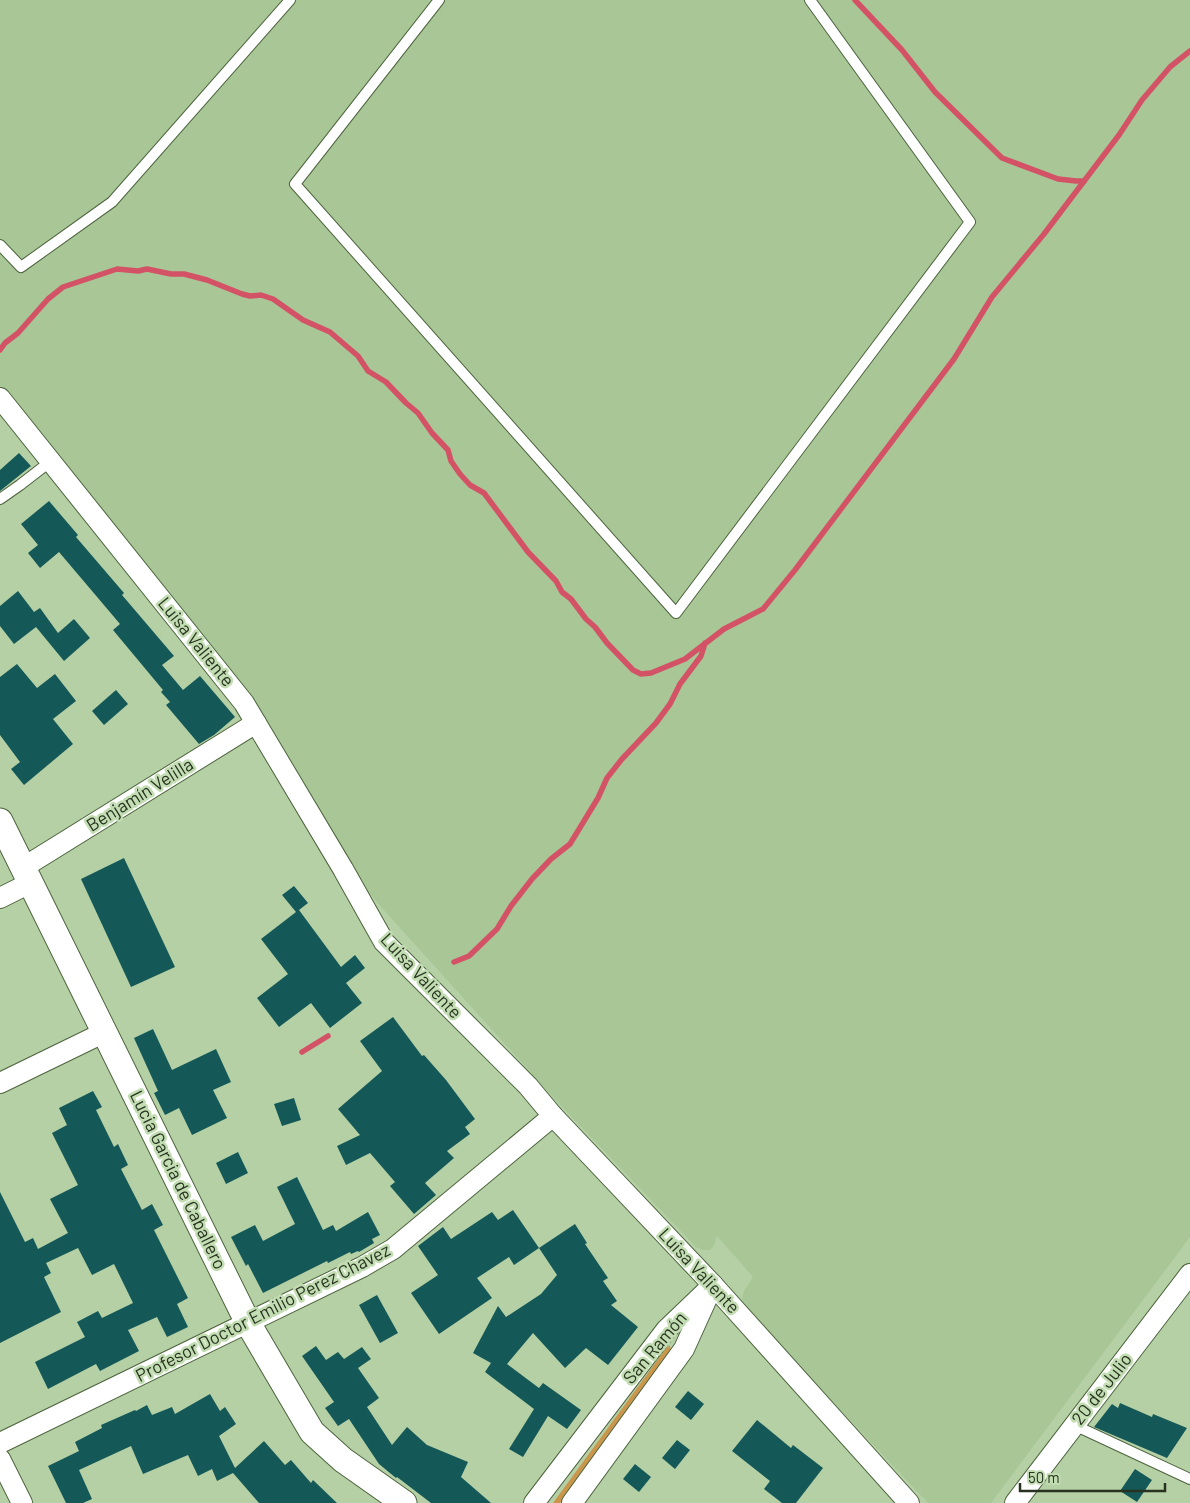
<svg xmlns="http://www.w3.org/2000/svg" width="1190" height="1503" font-family="Barlow,sans-serif">
  <rect width="100%" height="100%" fill="#b5d0a5"/>
  <path fill="#a8c696" d="M0,0h1190v1237l-199,266h-63l-185,-197 -1,-7 2,-8 9,-14 -36,-41 -3,9 -4,5h-7l-7,-3 -134,-140 -171,-189 -32,-36 -111,-188 -100,-128 -148,-180z"/>
  <path fill="#ca964b" d="M670,1346l1,4 -111,153h-7l114,-156z"/>
  <g fill="none" stroke-linecap="round" stroke-linejoin="round">
    <g stroke="#d45266" stroke-width="5.5">
      <path d="M855,0l47,50 33,42 67,66 56,21 18,2h8"/>
      <path d="M0,350l5,-7 13,-10 30,-34 15,-12 54,-18 21,2 9,-2 24,5h13l23,6 35,14 8,2 11,-1 12,4 30,21 27,12 28,24 10,15 18,11 20,21 12,10 14,20 16,17 3,11 9,13 10,11 14,8 44,59 28,29 6,11 9,7 15,20 9,8 12,16 26,27 8,4 10,-1 34,-14 39,-30 39,-20 32,-39 159,-211 38,-62 52,-63 75,-99 23,-35 28,-33 20,-16"/>
      <path d="M454,962l15,-6 28,-27 14,-23 21,-27 19,-20 19,-15 28,-46 9,-20 15,-19 34,-36 14,-19 10,-20 21,-28 4,-13"/>
      <path d="M302,1052l26,-16"/>
    </g>
  </g>
  <g fill="#145958">
    <path d="M19,453l12,13 -31,25v-21z"/>
    <path d="M49,501l29,34 -2,2 48,56 -2,2 52,61 -12,9 21,25 17,-14 35,41 -21,18 -15,9 -33,-39 4,-3 -9,-10 2,-2 -50,-60 7,-6 -61,-72 -19,16 -12,-15 10,-8 -17,-21z"/>
    <path d="M18,591l16,21 6,-4 18,25 16,-14 16,19 -26,23 -28,-34 -22,17 -14,-18v-20z"/>
    <path d="M17,664l20,24 18,-14 21,27 -23,18 20,25 -49,41 -13,-16 9,-7 -20,-27v-58z"/>
    <path d="M116,690l12,14 -24,21 -12,-14z"/>
    <path d="M124,858l51,109 -44,20 -50,-108z"/>
    <path d="M294,886l14,17 -9,7 42,57 14,-12 10,13 -19,15 16,20 -32,25 -19,-25 -32,24 -22,-29 31,-24 -27,-35 35,-27 -14,-17z"/>
    <path d="M393,1017l29,39 2,-1 22,25 29,39 -10,8 5,7 -23,17 7,7 -29,25 11,12 -22,19 -24,-28 5,-4 -25,-29 -24,12 -9,-19 23,-11 -22,-26 44,-38 -22,-30z"/>
    <path d="M153,1029l19,41 44,-21 15,33 -18,8 14,28 -35,17 -13,-27 -14,7 -11,-22 4,-2 -24,-53z"/>
    <path d="M93,1091l9,16 -6,3 18,37 4,-3 10,21 -7,4 21,41 10,-6 11,21 -9,5 34,68 -11,6 11,23 -21,10 -10,-20 -29,13 11,21 -39,20 -4,-7 -48,25 -13,-27 50,-25 -8,-15 21,-11 4,7 31,-15 -19,-39 -22,11 -14,-27 -32,15 5,10 -7,4 17,35 -61,31v-151l25,50 8,-4 5,11 30,-16 -18,-34 28,-14 -26,-52 15,-8 -8,-17z"/>
    <path d="M294,1098l7,22 -19,6 -8,-22z"/>
    <path d="M238,1152l10,21 -22,11 -10,-21z"/>
    <path d="M297,1177l26,53 10,-5 3,6 32,-19 12,23 -8,4 2,4 -15,9 -1,-1 -7,3 -1,-2 -22,11 -1,-2 -64,32 -15,-29 -2,2 -15,-29 24,-12 8,16 32,-17 -18,-37z"/>
    <path d="M513,1210l26,38 -25,17 -5,-8 -32,21 15,20 -53,36 -28,-41 27,-18 -20,-29 25,-19 8,12 41,-27 6,8z"/>
    <path d="M575,1224l12,19 -2,1 23,34 -5,3 14,20 -6,4 27,22 -30,38 -22,-17 -21,20 -32,-35 -26,31 32,24 4,-5 38,27 -14,19 -19,-13 -25,41 -14,-8 25,-40 -49,-37 6,-9 -18,-10 25,-47 8,11 35,-23 16,-19 -18,-27z"/>
    <path d="M377,1295l21,38 -18,10 -21,-38z"/>
    <path d="M316,1346l10,14 12,-8 6,7 18,-12 9,12 -13,9 21,30 -12,9 25,38 15,-18 20,18 41,17 -7,15 30,26h-60l-34,-26 -1,1 -17,-14 -30,-45 -11,7 -13,-18 9,-6 -32,-46z"/>
    <path d="M688,1391l16,13 -13,16 -16,-13z"/>
    <path d="M210,1394l10,17 5,-4 11,17 -17,12 16,32 29,-27 21,24 6,-5 20,23 2,-3 24,23h-78l-26,-30 -16,8 -5,-12 -14,7 -10,-21 -45,19 -12,-28 -52,24 13,29 -9,4h-17l-18,-37 31,-15 -4,-9 27,-14 -1,-3 34,-15 1,1 11,-6 5,10 20,-8 3,7z"/>
    <path d="M1120,1403l32,14 1,-3 34,14 -20,30 -73,-31 18,-23 6,4z"/>
    <path d="M757,1420l34,28 2,-3 30,23 -27,35h-14l-18,-14 6,-8 -38,-30z"/>
    <path d="M677,1440l13,10 -15,19 -13,-11z"/>
    <path d="M635,1464l16,13 -12,15 -16,-13z"/>
    <path d="M1135,1469l17,11 -15,22 -17,-11z"/>
  </g>
  <g fill="none" stroke-linecap="round" stroke-linejoin="round">
    <defs>
      <g id="service">
        <path d="M439,0l-144,184 381,429 294,-391 -160,-222"/>
        <path d="M0,245l21,22 91,-65 178,-202"/>
        <path d="M0,499l20,-14 31,-24"/>
        <path d="M1074,1425l116,54"/>
      </g>
      <g id="minor">
        <path d="M0,398l244,305 99,166 41,73 144,144 25,30 160,169 196,218"/>
        <path d="M24,867l232,-144"/>
        <path d="M0,898l30,-15"/>
        <path d="M0,1083l105,-51"/>
        <path d="M0,1443l362,-176 31,-18 160,-133"/>
        <path d="M0,1459l22,44"/>
        <path d="M534,1503l132,-173 47,-45"/>
        <path d="M572,1503l112,-154 24,-53"/>
        <path d="M1015,1503l175,-229"/>
      </g>
      <path id="tertiary" d="M0,821l248,502 64,109 31,28 61,43"/>
    </defs>
    <use href="#service" stroke="#4d643e" stroke-width="12"/>
    <use href="#minor" stroke="#4d643e" stroke-width="22"/>
    <use href="#tertiary" stroke="#4d643e" stroke-width="27"/>
    <use href="#service" stroke="#fff" stroke-width="10"/>
    <use href="#minor" stroke="#fff" stroke-width="20"/>
    <use href="#tertiary" stroke="#fff" stroke-width="25"/>
  </g>
  <g text-anchor="middle" stroke-width="5" stroke-linejoin="round" paint-order="stroke">
    <g font-size="18" fill="#283221" stroke="#c2ddb2">
      <text transform="translate(196 642) rotate(51)" y="6">Luisa Valiente</text>
      <text transform="translate(140 795) rotate(-32)" y="6">Benjamín Velilla</text>
      <text transform="translate(421 976) rotate(47)" y="6">Luisa Valiente</text>
      <text transform="translate(178 1180) rotate(64)" y="6">Lucia Garcia de Caballero</text>
      <text transform="translate(699 1271) rotate(47)" y="6">Luisa Valiente</text>
      <text transform="translate(263 1313) rotate(-27)" y="6">Profesor Doctor Emilio Perez Chavez</text>
      <text transform="translate(655 1348) rotate(-50)" y="6">San Ramón</text>
      <text transform="translate(1102 1389) rotate(-52)" y="6">20 de Julio</text>
    </g>
  </g>
  <path d="M1020 1483v8h145v-8" fill="none" stroke="#283221" stroke-width="2.5"/>
  <text x="1028" y="1483" font-size="15" fill="#283221" stroke="#c2ddb2" stroke-width="4" paint-order="stroke">50 m</text>
</svg>
